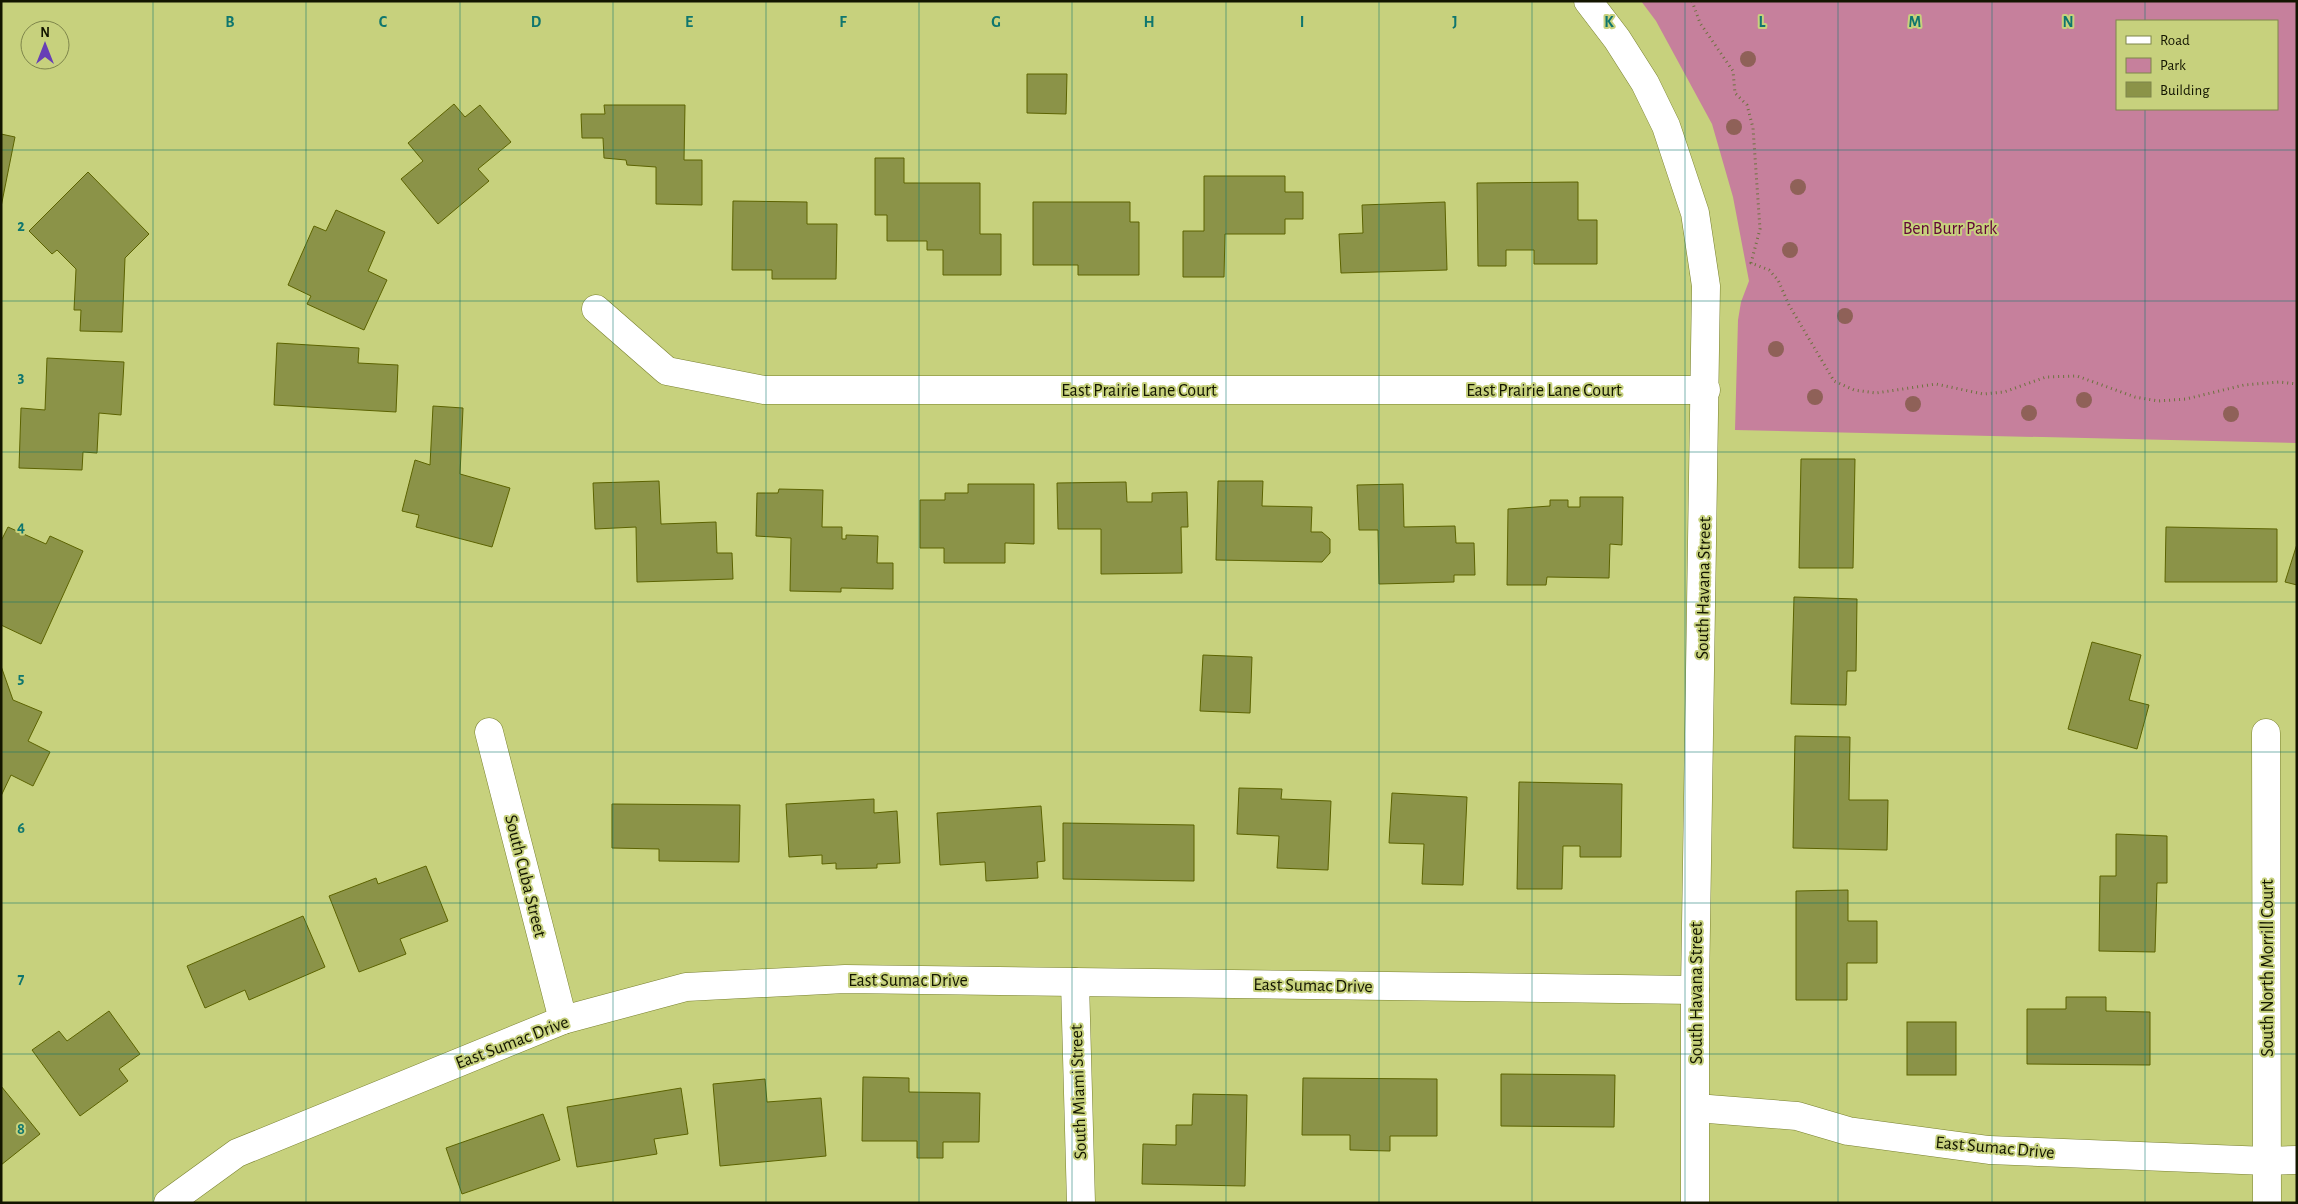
<svg xmlns="http://www.w3.org/2000/svg" width="2298" height="1204" font-family="'Alegreya Sans',sans-serif">
  <rect width="100%" height="100%" fill="#c7d17d"/>
  <path fill="#c6809c" fill-rule="evenodd" d="M1641,1h656v442l-562,-13 3,-110 3,-18 8,-21 -16,-84 -21,-73 -56,-103zM2117,21h160v88h-160z"/>
  <g fill="#8b9348" stroke="#5c6301">
    <path d="M1027,74h40l-1,40 -39,-1z"/>
    <path d="M454,104l11,13 15,-12 31,37 -33,27 11,12 -51,43 -37,-45 22,-18 -15,-18z"/>
    <path d="M604,105h81l-1,55h18v45l-46,-1v-37l-29,-2 -1,-5 -22,-2 -1,-20h-21l-1,-24h24z"/>
    <path d="M1,134l14,3 -14,70z"/>
    <path d="M875,158h29v25h76v51h21v41h-58v-25h-16v-9h-40v-26h-12z"/>
    <path d="M88,172l61,62 -24,24 -3,74 -42,-1 1,-21h-7l2,-41 -19,-19 -5,4 -23,-23z"/>
    <path d="M1204,176h81v16h18v27h-18v15h-60l-1,43h-41v-46h21z"/>
    <path d="M1578,182v38h19v44h-63v-14h-28v16h-28l-1,-83z"/>
    <path d="M733,201l74,1v22h30l-1,55h-64v-9h-40z"/>
    <path d="M1033,202h97v20h9v53h-61v-10h-45z"/>
    <path d="M1445,202l2,68 -106,3 -2,-39 24,-1 -1,-28z"/>
    <path d="M336,210l49,22 -17,39 19,9 -23,50 -57,-26 4,-8 -23,-11 26,-59 12,5z"/>
    <path d="M277,343l82,5 -1,15 40,2 -2,47 -122,-7z"/>
    <path d="M47,358l77,4 -3,53 -22,-2 -2,40 -14,-1 -1,18 -63,-2 2,-60 24,2z"/>
    <path d="M433,406l30,2 -3,66 50,14 -18,59 -76,-20 3,-12 -17,-4 13,-51 15,5z"/>
    <path d="M1801,459h54l-2,109h-54z"/>
    <path d="M659,481l2,43 55,-2 1,31h15l1,26 -96,3 -1,-55 -41,2 -2,-46z"/>
    <path d="M1218,481h45l-1,25 50,1 -1,25h11l8,7v14l-8,9 -106,-2z"/>
    <path d="M1126,482l1,20h25v-9l35,-1 1,35h-7l1,46 -81,1v-45h-43l-1,-46z"/>
    <path d="M968,484h66v60l-29,-1v20h-61v-15h-24v-48h25v-7h23z"/>
    <path d="M1403,484l1,43 51,-1 1,17h18l1,32h-21v7l-75,2 -1,-54h-19l-2,-45z"/>
    <path d="M779,489l44,1 -1,37h20v12h4v-4l32,1 -1,27h16v26l-52,-1v4l-51,-1 1,-53 -35,-2 1,-43h21z"/>
    <path d="M1580,497h43l-1,48 -12,-1 -1,34 -62,-1 -1,8h-39l1,-76 42,-3v-6h18v7h12z"/>
    <path d="M8,527l38,17 4,-8 33,15 -42,93 -40,-19v-84z"/>
    <path d="M2166,527l111,2v53h-112z"/>
    <path d="M2297,544v41l-12,-3z"/>
    <path d="M1794,597l63,2 -1,72h-9l-1,34 -55,-1z"/>
    <path d="M2092,642l49,13 -12,45 20,5 -12,44 -69,-20z"/>
    <path d="M1203,655l49,2 -2,56 -50,-2z"/>
    <path d="M1,666l12,34 29,12 -14,29 22,11 -17,34 -22,-11 -10,21z"/>
    <path d="M1795,736l55,1 -1,63h39l-1,50 -94,-2z"/>
    <path d="M1519,782l103,2 -1,73h-41v-11h-17l-1,43h-45z"/>
    <path d="M1239,788l43,1 -1,10 50,2 -3,69 -51,-2 2,-32 -42,-2z"/>
    <path d="M1392,793l75,4 -4,88 -41,-1 2,-40 -35,-1z"/>
    <path d="M874,799v14l23,-2 3,52 -23,1v4l-41,1v-6l-14,1v-9l-33,2 -3,-53z"/>
    <path d="M612,804l128,1 -1,57 -80,-1v-12l-47,-1z"/>
    <path d="M1041,806l4,55 -8,1 1,16 -52,3 -1,-19 -45,3 -3,-52z"/>
    <path d="M1063,823l131,2v56l-131,-2z"/>
    <path d="M2116,834l51,2v47h-10l-2,69 -56,-1 1,-75h16z"/>
    <path d="M426,866l22,55 -48,18 6,15 -47,18 -30,-76 47,-18 2,6z"/>
    <path d="M1848,890v31h29v42h-30v37h-51v-109z"/>
    <path d="M303,916l22,51 -76,33 -4,-10 -40,18 -18,-42z"/>
    <path d="M2066,997h40v14l44,1v53l-123,-1v-55h39z"/>
    <path d="M109,1011l31,43 -21,15 9,12 -48,35 -48,-66 27,-19 8,10z"/>
    <rect x="1907" y="1022" width="49" height="53"/>
    <path d="M1501,1074l114,1 -1,52 -113,-1z"/>
    <path d="M863,1077l46,1v14l71,1 -1,49h-36v16h-26v-17h-55z"/>
    <path d="M1303,1078l134,1v57h-47v15l-40,-1v-15h-48z"/>
    <path d="M765,1079l2,23 54,-4 5,58 -106,10 -7,-82z"/>
    <path d="M1,1086l39,48 -39,31z"/>
    <path d="M681,1088l7,46 -34,5 3,15 -80,13 -10,-60z"/>
    <path d="M1193,1094l54,1 -2,91 -103,-2 1,-40 33,1v-20h16z"/>
    <path d="M543,1114l17,46 -98,34 -16,-46z"/>
  </g>
  <g fill="none" stroke-linecap="round" stroke-linejoin="round">
    <defs>
      <g id="minor">
        <path d="M1588,1l29,38 28,44 21,43 29,87 11,73 -11,704v213"/>
        <path d="M596,309l71,62 97,19h942"/>
        <path d="M489,732l74,288"/>
        <path d="M2266,733l1,470"/>
        <path d="M1075,982l6,221"/>
        <path d="M1696,1108l101,8 51,15 141,19 278,11 30,-1"/>
        <path d="M168,1203l69,-50 326,-133 123,-33 159,-8 850,11"/>
      </g>
    </defs>
    <use href="#minor" stroke="#79812d" stroke-width="29"/>
    <path stroke="#6c713e" stroke-width="3" stroke-dasharray="1 4" stroke-linecap="butt" d="M1692,1l8,22 33,48 2,22 12,12 6,23 7,101 -9,34 18,7 9,10 11,25 45,76 20,9 22,3 60,-9 47,10 21,-2 42,-15 31,-1 58,21 23,4 28,-2 58,-14 35,-3 18,2"/>
    <use href="#minor" stroke="#fff" stroke-width="28"/>
  </g>
  <g fill="#8f6158">
    <circle cx="1748" cy="59" r="8"/>
    <circle cx="1734" cy="127" r="8"/>
    <circle cx="1798" cy="187" r="8"/>
    <circle cx="1790" cy="250" r="8"/>
    <circle cx="1845" cy="316" r="8"/>
    <circle cx="1776" cy="349" r="8"/>
    <circle cx="1815" cy="397" r="8"/>
    <circle cx="2084" cy="400" r="8"/>
    <circle cx="1913" cy="404" r="8"/>
    <circle cx="2029" cy="413" r="8"/>
    <circle cx="2231" cy="414" r="8"/>
  </g>
  <path fill="none" stroke="#0f766e" stroke-width="1" stroke-opacity="0.55" d="M153,1v1202M306,1v1202M460,1v1202M613,1v1202M766,1v1202M919,1v1202M1072,1v1202M1226,1v1202M1379,1v1202M1532,1v1202M1685,1v1202M1838,1v1202M1992,1v1202M2145,1v20M2145,109v1094M1,150h2296M1,301h2296M1,452h2296M1,602h2296M1,752h2296M1,903h2296M1,1054h2296"/>
  <g text-anchor="middle" stroke-width="4" stroke-linejoin="round" paint-order="stroke">
    <g font-size="18" fill="#620539" stroke="#c7d17d">
      <text x="1950" y="234">Ben Burr Park</text>
    </g>
    <g font-size="18" fill="#131500" stroke="#c7d17d">
      <text x="1139" y="396">East Prairie Lane Court</text>
      <text x="1544" y="396">East Prairie Lane Court</text>
      <text transform="translate(1703 588) rotate(-89)" y="6">South Havana Street</text>
      <text transform="translate(526 876) rotate(76)" y="6">South Cuba Street</text>
      <text transform="translate(2267 968) rotate(-90)" y="6">South North Morrill Court</text>
      <text x="908" y="986">East Sumac Drive</text>
      <text transform="translate(1313 985) rotate(1)" y="6">East Sumac Drive</text>
      <text transform="translate(1696 993) rotate(-90)" y="6">South Havana Street</text>
      <text transform="translate(512 1042) rotate(-21)" y="6">East Sumac Drive</text>
      <text transform="translate(1078 1092) rotate(-92)" y="6">South Miami Street</text>
      <text transform="translate(1995 1147) rotate(5)" y="6">East Sumac Drive</text>
    </g>
  </g>
  <g font-size="16" text-anchor="middle" font-weight="bold" fill="#0f766e" stroke="#c7d17d" stroke-width="4" stroke-linejoin="round" paint-order="stroke">
    <text x="230" y="27">B</text>
    <text x="383" y="27">C</text>
    <text x="536" y="27">D</text>
    <text x="689" y="27">E</text>
    <text x="843" y="27">F</text>
    <text x="996" y="27">G</text>
    <text x="1149" y="27">H</text>
    <text x="1302" y="27">I</text>
    <text x="1455" y="27">J</text>
    <text x="1609" y="27">K</text>
    <text x="1762" y="27">L</text>
    <text x="1915" y="27">M</text>
    <text x="2068" y="27">N</text>
    <text x="21" y="231">2</text>
    <text x="21" y="382">3</text>
    <text x="21" y="532">4</text>
    <text x="21" y="683">5</text>
    <text x="21" y="833">6</text>
    <text x="21" y="984">7</text>
    <text x="21" y="1134">8</text>
  </g>
  <rect width="2298" height="1204" fill="none" stroke="#131500" stroke-width="5"/>
  <rect x="2116" y="20" width="162" height="90" fill="#c7d17d" stroke="#7f864b"/>
  <rect x="2126" y="36" width="25" height="8" fill="#ffffff" stroke="#7f864b"/>
  <text x="2160" y="45" font-size="15" fill="#131500">Road</text>
  <rect x="2126" y="58" width="25" height="15" fill="#c6809c" stroke="#7f864b"/>
  <text x="2160" y="70" font-size="15" fill="#131500">Park</text>
  <rect x="2126" y="82" width="25" height="15" fill="#8b9348" stroke="#7f864b"/>
  <text x="2160" y="95" font-size="15" fill="#131500">Building</text>
  <g transform="translate(45 45)"><circle r="24" fill="#c7d17d" stroke="#7f864b"/>
  <path d="M0-4L9 19L0 12L-9 19Z" fill="#673eb6"/>
  <text y="-8" font-size="14" font-weight="bold" text-anchor="middle" fill="#131500">N</text>
  </g>
</svg>
